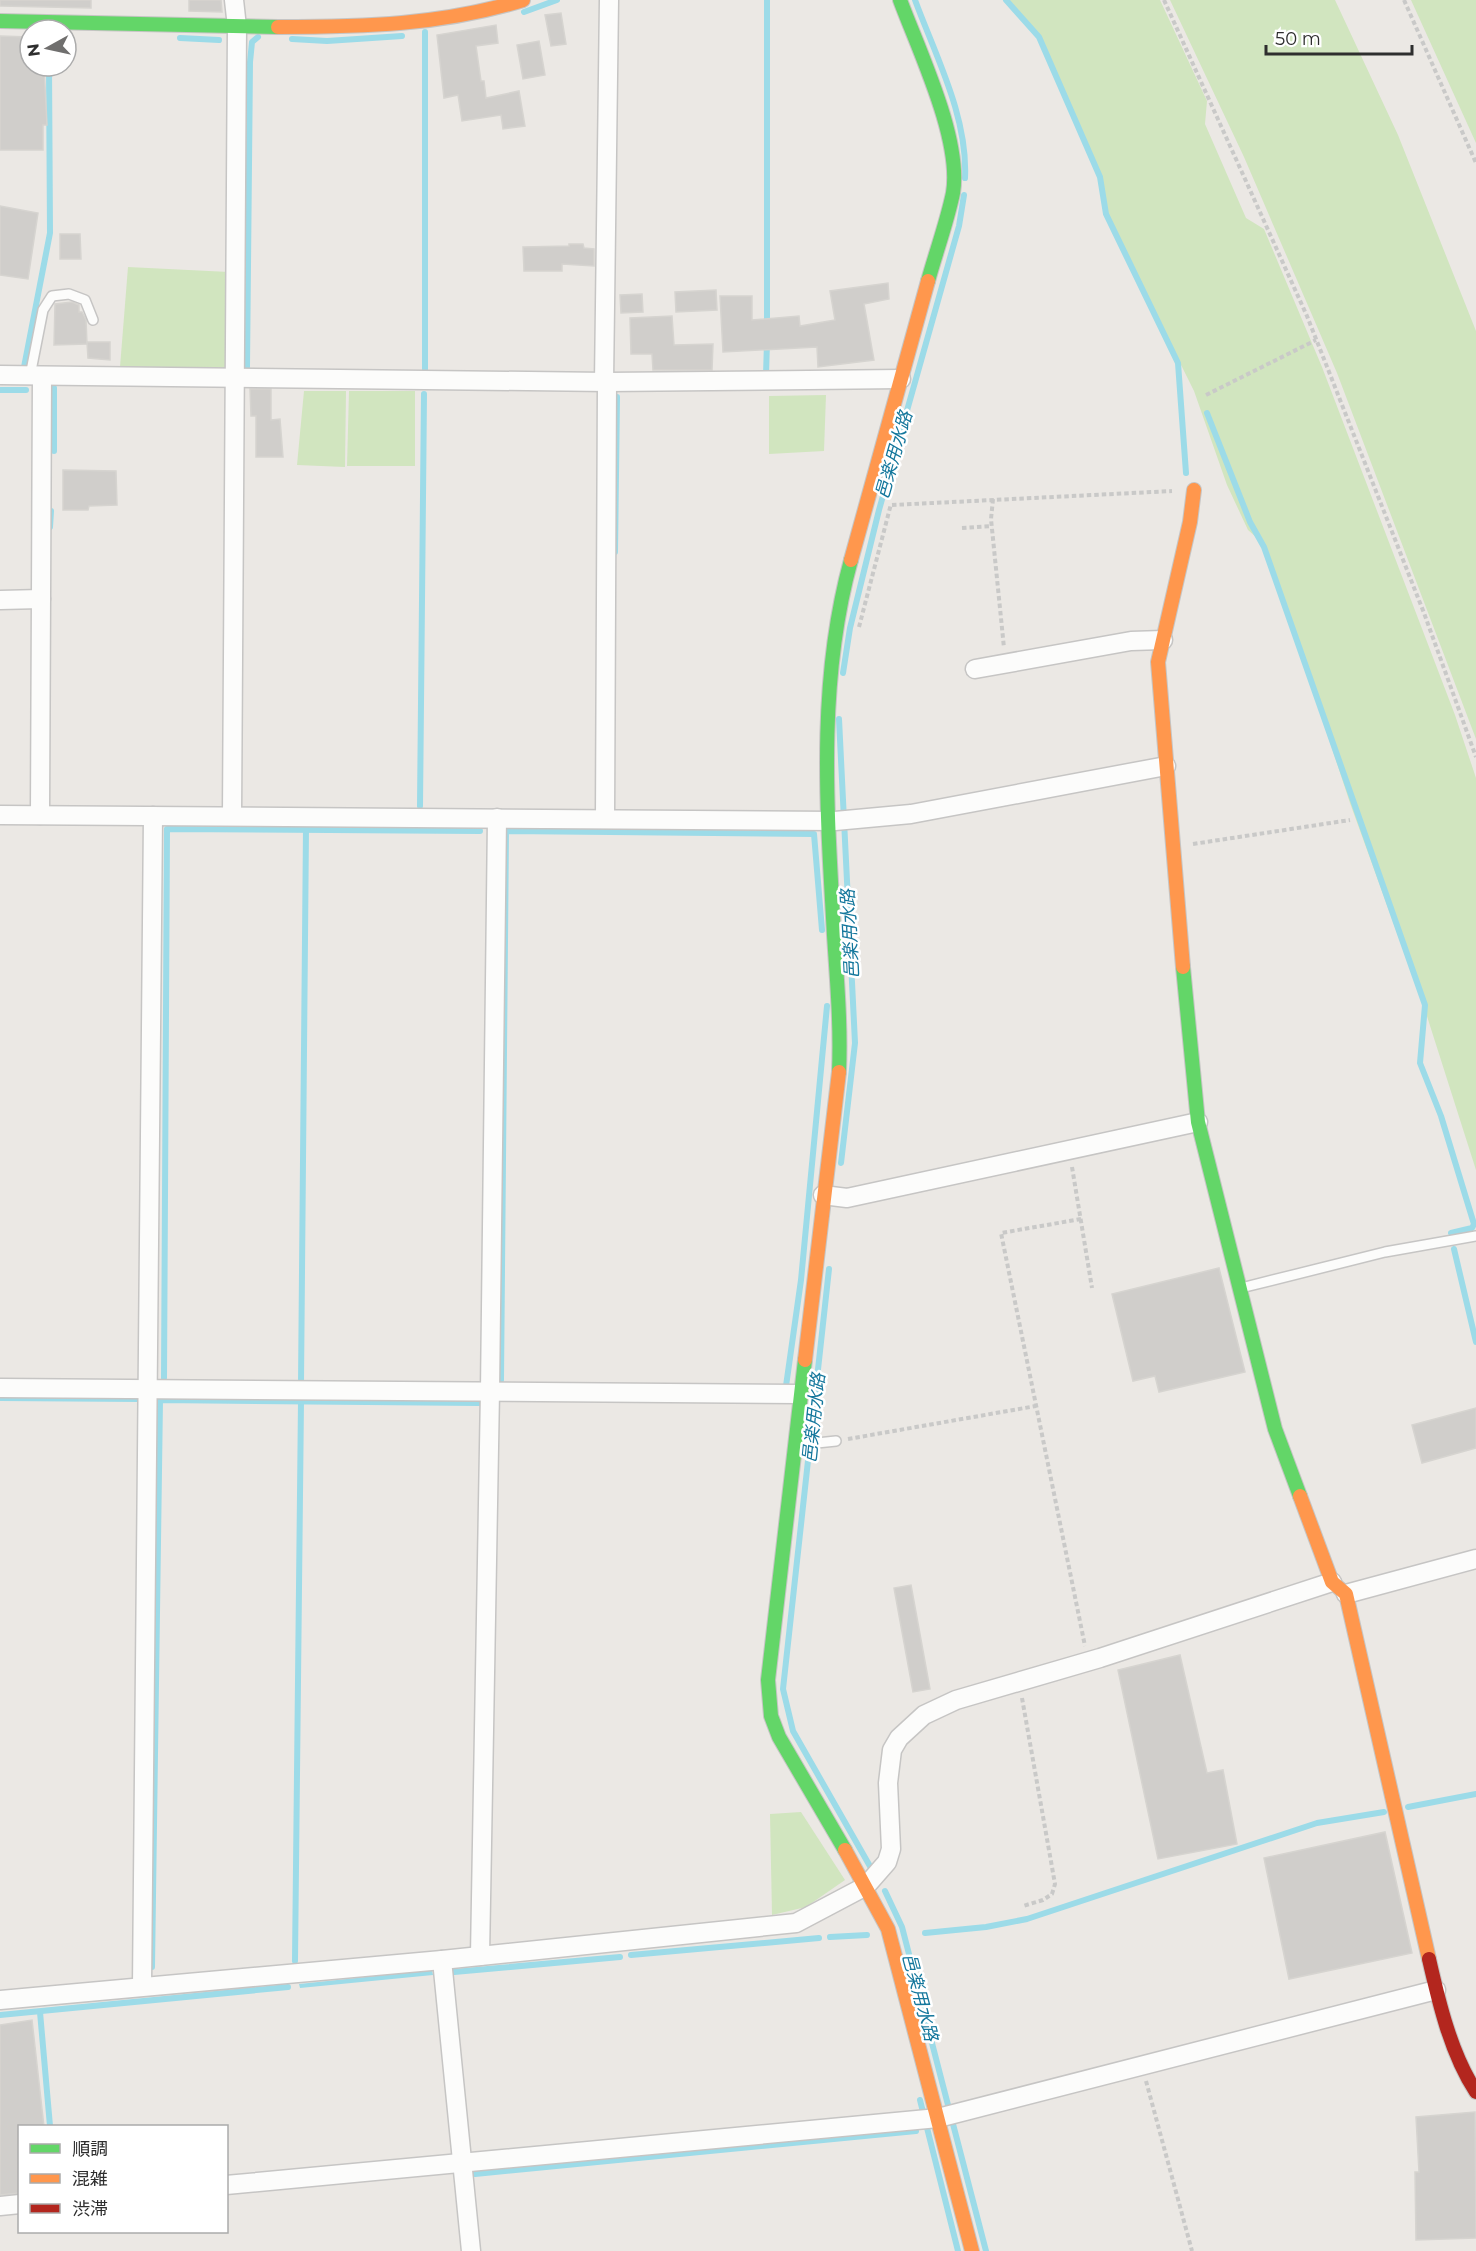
<svg xmlns="http://www.w3.org/2000/svg" width="1476" height="2251" font-family="Montserrat,'Noto Sans JP',sans-serif">
  <rect width="100%" height="100%" fill="#ebe8e4"/>
  <g fill="#d1e5bf">
    <path d="M1006,0h154l47,101 -2,23 41,94 18,11 58,138 133,348 21,63v392l-51,-160 -75,-207 -85,-258 -17,-15 -21,-45 -33,-94 -88,-177 -6,-37 -61,-140z"/>
    <path d="M1170,0h165l63,135 78,196v408l-139,-366 -93,-216z"/>
    <path d="M1411,0h65v143z"/>
    <path d="M128,267l101,5 -1,91 -6,7 -102,-3z"/>
    <path d="M304,391h42l-1,76 -48,-2z"/>
    <path d="M349,391h66v75h-68z"/>
    <path d="M826,395l-2,56 -55,3v-58z"/>
    <path d="M801,1812l44,68 -39,27 -34,8 -2,-101z"/>
  </g>
  <path fill="#9cdbe8" d="M432,1970l1,5 -133,13 -1,-4z"/>
  <g fill="none" stroke-linecap="round" stroke-linejoin="round">
    <g stroke="#9cdbe8" stroke-width="6">
      <path d="M915,0c21,57 53,117 50,178"/>
      <path d="M1006,0l33,37 61,140 6,37 72,149 8,110"/>
      <path d="M524,12l33,-12"/>
      <path d="M180,38l39,2"/>
      <path d="M292,39l35,2 75,-5"/>
      <path d="M767,326v-326"/>
      <path d="M24,367l26,-134 -1,-167"/>
      <path d="M247,367l3,-305 2,-20 6,-5"/>
      <path d="M425,372v-340"/>
      <path d="M766,375l1,-33"/>
      <path d="M54,388v63"/>
      <path d="M0,390h26"/>
      <path d="M1207,413l43,109 14,25 161,458 -5,58 21,53 33,108 -2,4 -21,5"/>
      <path d="M50,527l1,-16"/>
      <path d="M615,552l2,-155"/>
      <path d="M843,673l7,-45 29,-118 80,-284 5,-31"/>
      <path d="M839,719l16,324 -14,120"/>
      <path d="M420,806l4,-412"/>
      <path d="M1454,1249l22,93"/>
      <path d="M829,1269l-46,420 10,42 78,137"/>
      <path d="M164,1378l3,-549 313,2"/>
      <path d="M501,1380l5,-549 308,3 8,96"/>
      <path d="M301,1383l5,-555"/>
      <path d="M786,1386l15,-106 26,-274"/>
      <path d="M0,1398l139,1"/>
      <path d="M1408,1807l68,-13"/>
      <path d="M885,1891l17,36 46,178"/>
      <path d="M925,1933l61,-6 41,-8 290,-96 67,-11"/>
      <path d="M830,1937l37,-2"/>
      <path d="M631,1955l188,-17"/>
      <path d="M295,1961l6,-560"/>
      <path d="M152,1967l8,-567 319,3"/>
      <path d="M454,1972l166,-15"/>
      <path d="M40,2012l10,114"/>
      <path d="M0,2015l288,-28"/>
      <path d="M920,2100l38,151"/>
      <path d="M953,2124l33,127"/>
      <path d="M475,2174l441,-43"/>
    </g>
  </g>
  <g fill="#d0cecb" stroke="#d6d4d0" stroke-width="1.5">
    <path d="M0,0h91v8l-91,-2z"/>
    <path d="M189,0h32l1,12 -33,-1z"/>
    <path d="M561,13l5,31 -15,2 -6,-31z"/>
    <path d="M496,25l2,18 -22,3 5,35h3l2,17 33,-7 6,35 -22,3 -2,-14 -39,6 -4,-26 -14,3 -7,-63z"/>
    <path d="M0,36l30,1v29h14l3,59h-4v25h-43z"/>
    <path d="M539,41l6,34 -22,4 -6,-34z"/>
    <path d="M0,206l38,7 -10,66 -28,-4z"/>
    <path d="M60,234h20l1,25h-21z"/>
    <path d="M569,244h14l1,4 10,1v17l-32,-2v7h-38l-1,-24 46,-1z"/>
    <path d="M888,283l1,16 -25,5 10,56 -56,7 -1,-20 -94,5 -3,-56h32v24l47,-4 1,10 35,-6 -5,-29z"/>
    <path d="M716,290l1,20 -41,2 -1,-20z"/>
    <path d="M642,294l1,18 -22,1 -1,-18z"/>
    <path d="M72,302l7,3v7h3l4,8 1,24 -33,1 1,-41z"/>
    <path d="M672,316l2,29 39,-1 -1,26h-59l-1,-16h-21l-1,-36z"/>
    <path d="M87,342h23v18l-22,-2z"/>
    <path d="M250,389h21v31l9,-1 3,38h-27v-41h-5z"/>
    <path d="M63,470l53,1 1,34 -28,1 -1,4h-25z"/>
    <path d="M1219,1268l26,104 -86,20 -4,-16 -22,5 -21,-87z"/>
    <path d="M1476,1408v40l-54,15 -10,-38z"/>
    <path d="M911,1585l19,104 -17,3 -19,-104z"/>
    <path d="M1180,1655l27,118 16,-3 14,74 -79,15 -40,-189z"/>
    <path d="M1385,1832l27,121 -123,26 -25,-121z"/>
    <path d="M32,2020l12,107h-24v66l-20,2v-170z"/>
    <path d="M1475,2112l1,126 -60,2 -1,-68h4l-3,-55z"/>
  </g>
  <g fill="none" stroke-linecap="round" stroke-linejoin="round">
    <defs>
      <g id="lane">
        <path d="M30,376l13,-66 9,-14 17,-2 16,6 8,20"/>
        <path d="M1241,1288l144,-36 91,-16"/>
        <path d="M797,1440l20,3 19,-2"/>
      </g>
      <g id="street">
        <path d="M0,375l607,7 294,-3"/>
        <path d="M604,382l5,-382"/>
        <path d="M0,600l41,-1"/>
        <path d="M975,669l156,-28 32,-1"/>
        <path d="M0,815l835,6 76,-7 255,-48"/>
        <path d="M40,815l2,-439"/>
        <path d="M232,816l5,-789 -3,-27"/>
        <path d="M605,819l2,-437"/>
        <path d="M823,1195l24,3 351,-76"/>
        <path d="M0,1388l799,6"/>
        <path d="M1346,1594l130,-35"/>
        <path d="M480,1956l10,-565 7,-573"/>
        <path d="M442,1960l29,291"/>
        <path d="M142,1986l11,-1170"/>
        <path d="M0,2000l442,-40 354,-37 70,-37 21,-24 4,-13 -3,-66 4,-33 7,-12 25,-23 32,-15 144,-42 232,-76"/>
        <path d="M226,2185l712,-67 498,-128"/>
        <path d="M0,2206l20,-2"/>
      </g>
      <g id="fast">
        <path d="M900,0c19,51 62,140 53,193 -6,29 -17,59 -25,88"/>
        <path d="M0,21l278,6"/>
        <path d="M1183,967l15,155 77,307 25,67"/>
        <path d="M839,1072c2,-46 -2,-91 -5,-137 -7,-126 -17,-252 17,-375"/>
        <path d="M805,1360l-37,320 3,36 8,21 66,113"/>
      </g>
      <g id="slow">
        <path d="M278,27c84,0 165,-2 245,-27"/>
        <path d="M851,560l77,-279"/>
        <path d="M1183,967l-25,-305 32,-140 4,-32"/>
        <path d="M805,1360l34,-288"/>
        <path d="M1300,1496l32,86 14,12 83,365"/>
        <path d="M845,1850l43,79 84,322"/>
      </g>
      <path id="jam" d="M1429,1959c10,44 22,95 47,133"/>
    </defs>
    <use href="#lane" stroke="#c6c5c4" stroke-width="12"/>
    <use href="#street" stroke="#c6c5c4" stroke-width="21"/>
    <use href="#fast" stroke="#c6c5c4" stroke-width="16"/>
    <use href="#slow" stroke="#c6c5c4" stroke-width="16"/>
    <use href="#jam" stroke="#c6c5c4" stroke-width="16"/>
    <g stroke="#c9c9c8" stroke-width="4" stroke-dasharray="4.5 3" stroke-linecap="butt">
      <path d="M1164,0l143,316 117,297 52,144"/>
      <path d="M1404,0l72,163"/>
      <path d="M1206,395l110,-55"/>
      <path d="M993,499l-2,20 13,129"/>
      <path d="M892,505l280,-14"/>
      <path d="M962,528l30,-2"/>
      <path d="M859,627l32,-123"/>
      <path d="M1193,844l157,-24"/>
      <path d="M1072,1167l20,121"/>
      <path d="M1081,1219l-80,14 84,413"/>
      <path d="M848,1439l188,-33"/>
      <path d="M1022,1698l33,186 -3,10 -9,6 -20,6"/>
      <path d="M1146,2081l46,170"/>
    </g>
    <use href="#lane" stroke="#fcfcfb" stroke-width="9"/>
    <use href="#street" stroke="#fcfcfb" stroke-width="18"/>
    <use href="#fast" stroke="#63d668" stroke-width="14"/>
    <use href="#slow" stroke="#ff974d" stroke-width="14"/>
    <use href="#jam" stroke="#b3261e" stroke-width="14"/>
  </g>
  <g text-anchor="middle" stroke-width="5" stroke-linejoin="round" paint-order="stroke">
    <g font-size="18" font-style="italic" fill="#14779c" stroke="#fff">
      <text transform="translate(894 455) rotate(-74)" y="6">邑楽用水路</text>
      <text transform="translate(850 934) rotate(-93)" y="6">邑楽用水路</text>
      <text transform="translate(814 1418) rotate(-84)" y="6">邑楽用水路</text>
      <text transform="translate(920 1997) rotate(75)" y="6">邑楽用水路</text>
    </g>
  </g>
  <rect x="18" y="2125" width="210" height="108" fill="#ffffff" stroke="#ababab" stroke-width="1.5"/>
  <rect x="30" y="2144" width="30" height="9" fill="#63d668" stroke="#ababab" stroke-width="1.5"/>
  <text x="72" y="2155" font-size="18" fill="#2e2e2e">順調</text>
  <rect x="30" y="2174" width="30" height="9" fill="#ff974d" stroke="#ababab" stroke-width="1.5"/>
  <text x="72" y="2185" font-size="18" fill="#2e2e2e">混雑</text>
  <rect x="30" y="2204" width="30" height="9" fill="#b3261e" stroke="#ababab" stroke-width="1.5"/>
  <text x="72" y="2215" font-size="18" fill="#2e2e2e">渋滞</text>
  <g transform="translate(48 48) rotate(262)"><circle r="28" fill="#ffffff" stroke="#ababab" stroke-width="1.5"/>
  <path d="M0-4.5L10 22L0 15L-10 22Z" fill="#706f6e"/>
  <text y="-9" font-size="16" font-weight="bold" text-anchor="middle" fill="#2e2e2e">N</text>
  </g>
  <path d="M1266 45v9h146v-9" fill="none" stroke="#2e2e2e" stroke-width="3"/>
  <text x="1275" y="45" font-size="18" fill="#2e2e2e" stroke="#ffffff" stroke-width="4.5" paint-order="stroke">50 m</text>
</svg>
